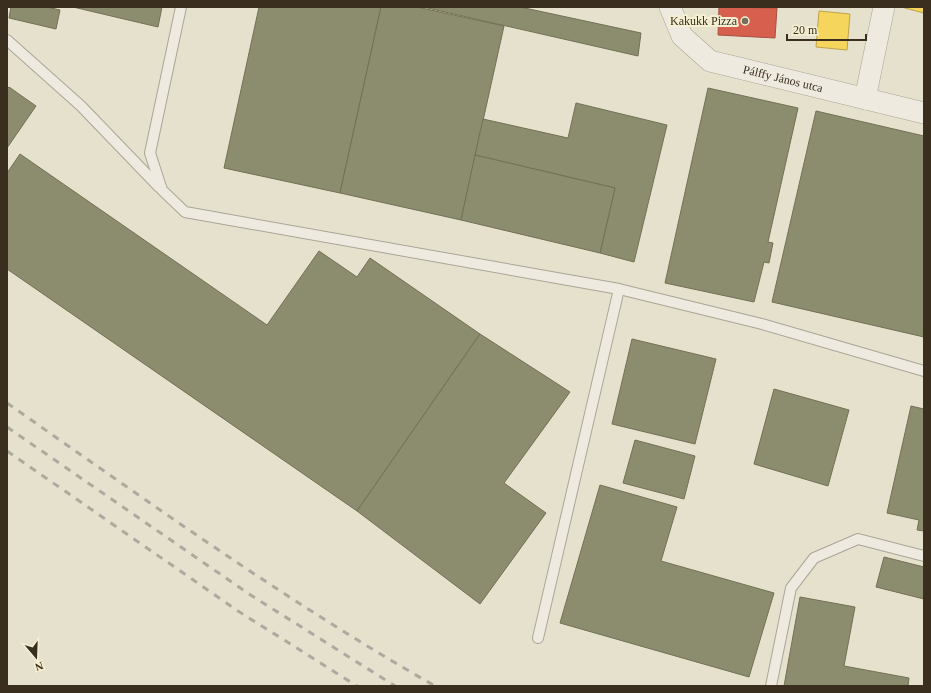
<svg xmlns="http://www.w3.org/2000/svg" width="931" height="693" font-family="'Times New Roman',serif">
  <rect width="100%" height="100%" fill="#e5e1cd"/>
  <g fill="#f6d55c" stroke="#bea349">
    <path d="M901,7h23v6z"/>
    <path d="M819,11l31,3 -3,36 -31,-3z"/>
  </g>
  <path fill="#d6604d" stroke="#a7513f" d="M719,7l58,1 -2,30 -57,-3z"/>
  <g fill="#8c8c6e" stroke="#737056">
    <path d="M11,7h36l13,3 -4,19 -47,-11z"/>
    <path d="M73,7h89l-4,20z"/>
    <path d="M259,7h122l-41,186 -116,-25z"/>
    <path d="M381,7h36l87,19 -43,194 -121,-27z"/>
    <path d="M423,7h97l121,26 -3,23z"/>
    <path d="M9,87l27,19 -29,42v-59z"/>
    <path d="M708,88l90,20 -30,134 5,1 -4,20 -5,-1 -10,40 -89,-19z"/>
    <path d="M576,103l91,22 -33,137 -34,-9 15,-65 -140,-33 8,-36 85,19z"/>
    <path d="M816,111l108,25v201l-152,-35z"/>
    <path d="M20,154l247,171 52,-74 38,26 13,-19 110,76 -123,177 -350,-242v-96z"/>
    <path d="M475,155l140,33 -15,65 -139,-33z"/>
    <path d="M480,334l90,58 -66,91 42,30 -66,91 -123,-93z"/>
    <path d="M632,339l84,20 -21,85 -83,-20z"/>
    <path d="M774,389l75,21 -21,76 -74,-22z"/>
    <path d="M911,406l13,3v122l-7,-1 2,-10 -32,-7z"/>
    <path d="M635,440l60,16 -11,43 -61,-16z"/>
    <path d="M600,485l77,22 -16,54 113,32 -25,84 -189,-54z"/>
    <path d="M884,557l40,10v32l-48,-12z"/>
    <path d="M800,597l55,10 -11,59 65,12 -1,8h-124z"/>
  </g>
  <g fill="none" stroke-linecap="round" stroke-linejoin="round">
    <defs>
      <g id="service">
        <path d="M181,7l-31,146 12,37 23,22 434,77 143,35 162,47"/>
        <path d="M7,40l74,66 78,81"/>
        <path d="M538,638l81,-349"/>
        <path d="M771,686l20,-98 23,-30 44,-19 66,17"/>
      </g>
      <g id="minor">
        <path id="s1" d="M670,7l12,29 28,25 214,52"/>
        <path d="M865,99l19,-92"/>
      </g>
    </defs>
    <use href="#service" stroke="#aaa596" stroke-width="12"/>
    <use href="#minor" stroke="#aaa596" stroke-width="22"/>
    <use href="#service" stroke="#eeeadf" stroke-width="10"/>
    <use href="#minor" stroke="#eeeadf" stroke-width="21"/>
    <g stroke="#ada99f" stroke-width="3" stroke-dasharray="7 7" stroke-linecap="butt">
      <path d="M7,403c140,98 279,198 428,283"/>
      <path d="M7,427l242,167 146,92"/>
      <path d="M7,451l231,160 119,75"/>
    </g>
  </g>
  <circle fill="#766d5b" stroke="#f6f0d3" stroke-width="1.5" cx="745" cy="21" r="4"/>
  <g text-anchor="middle" stroke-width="4" stroke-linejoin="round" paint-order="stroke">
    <g font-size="12" fill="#3a2e1e" stroke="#f6f0d3" text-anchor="end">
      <text x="737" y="25">Kakukk Pizza</text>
    </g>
    <g font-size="12" fill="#3a2e1e" stroke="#f6f0d3">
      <text dy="4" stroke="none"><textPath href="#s1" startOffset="144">Pálffy János utca</textPath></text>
    </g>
  </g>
  <rect width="931" height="693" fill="none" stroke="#3a2e1e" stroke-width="16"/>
  <g transform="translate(36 657) rotate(161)" stroke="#f6f0d3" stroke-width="3" paint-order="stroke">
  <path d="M0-3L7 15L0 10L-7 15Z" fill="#3a2e1e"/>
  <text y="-6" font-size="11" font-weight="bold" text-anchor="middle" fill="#3a2e1e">N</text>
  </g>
  <path d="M787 34v6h79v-6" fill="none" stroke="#3a2e1e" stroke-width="2"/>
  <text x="793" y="34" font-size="12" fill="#3a2e1e" stroke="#f6f0d3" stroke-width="3" paint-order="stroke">20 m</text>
</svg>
